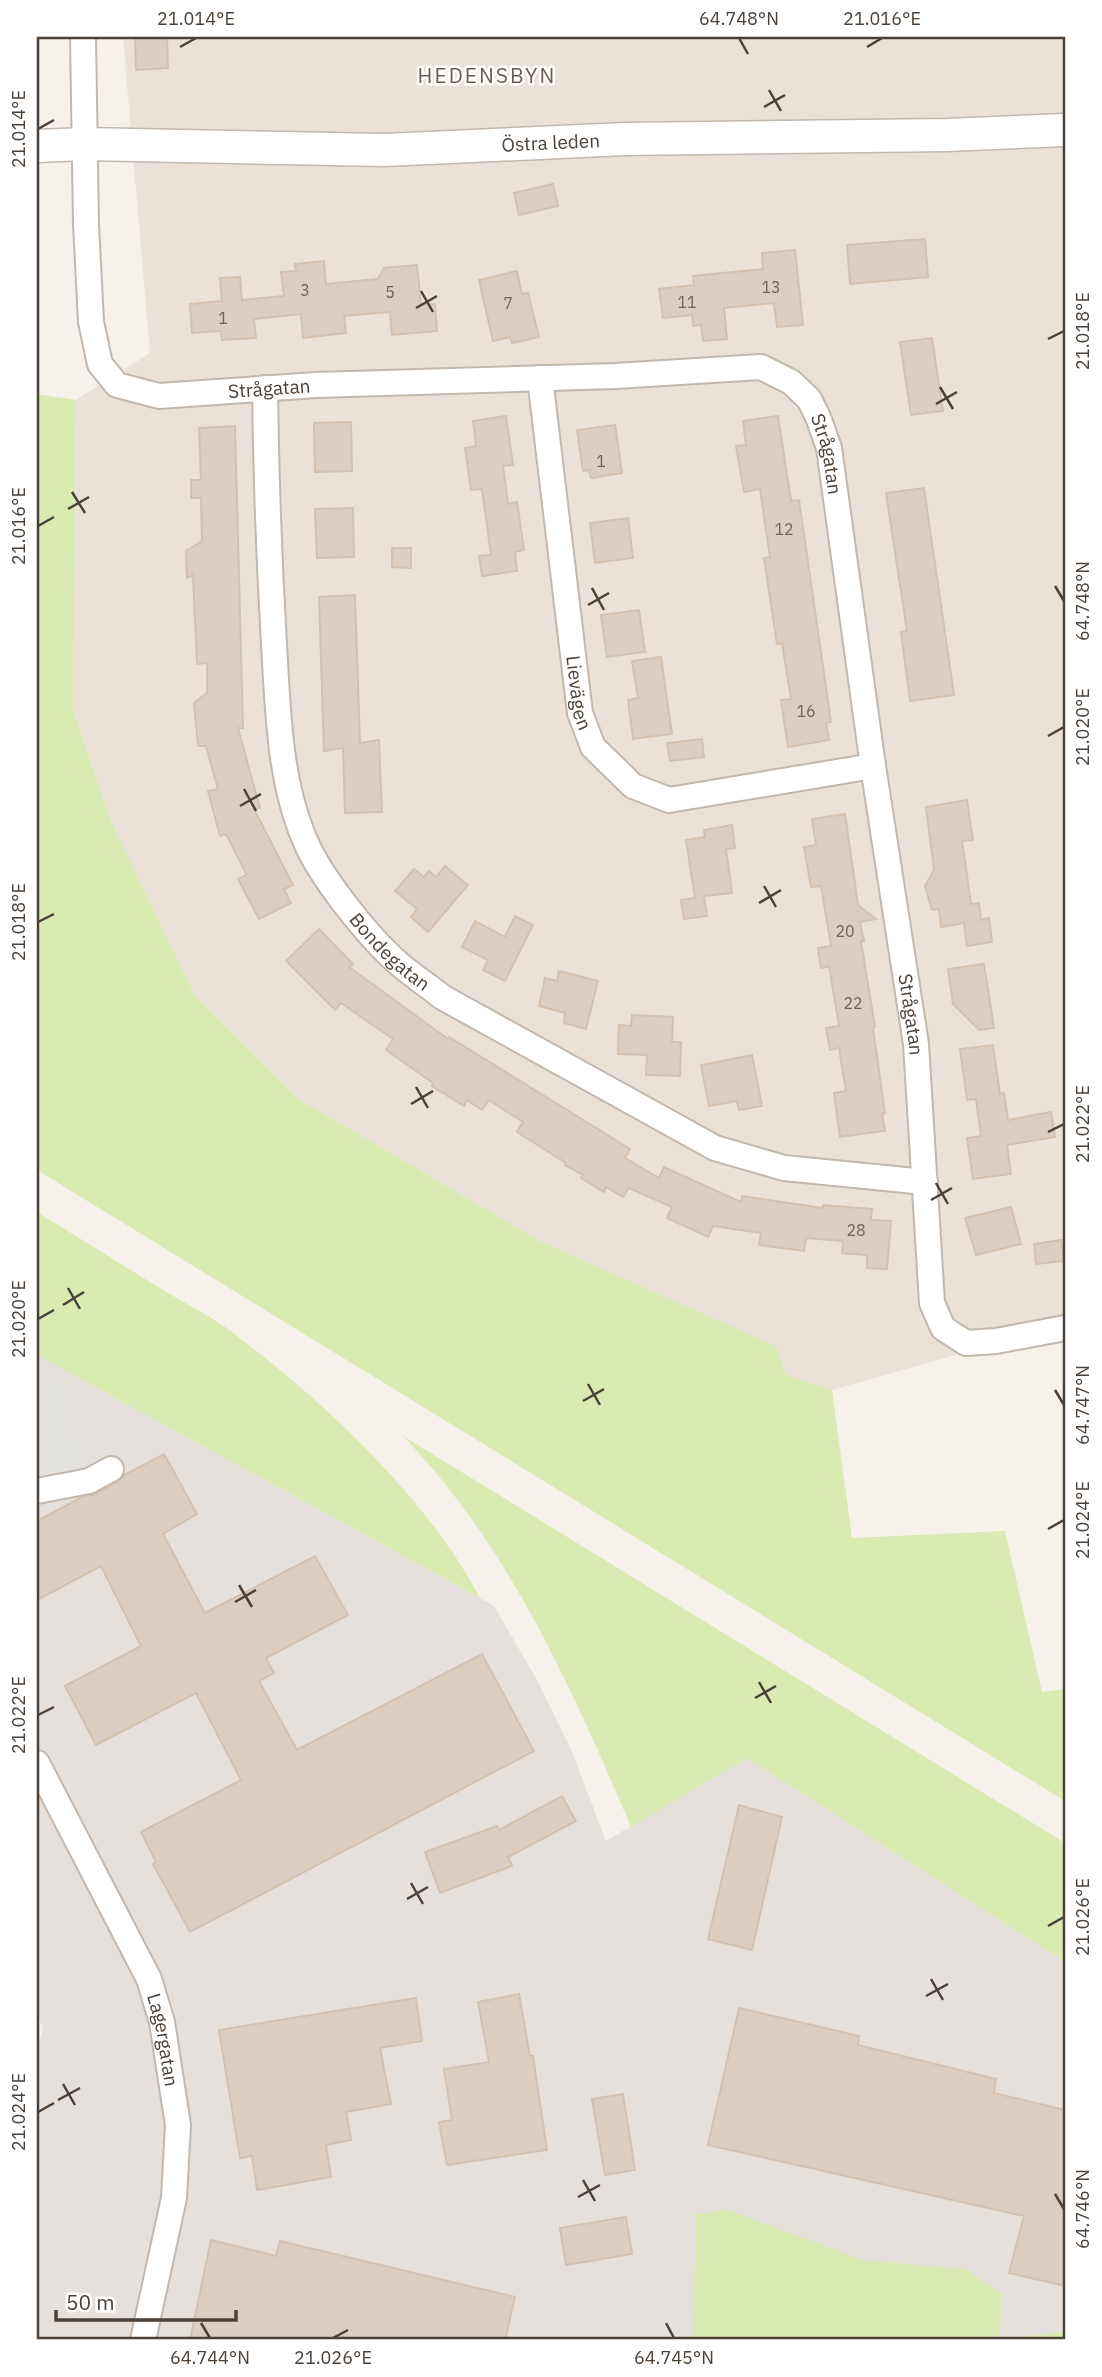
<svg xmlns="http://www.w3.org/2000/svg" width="1102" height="2377" font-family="'IBM Plex Sans',sans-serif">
  <rect width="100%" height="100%" fill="#f6f1eb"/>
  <path fill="#eae2d9" d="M123,37h942v1287l-233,66 -47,-15 -10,-29 -233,-104 -245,-144 -102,-102 -84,-175 -38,-111 3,-310 74,-47z"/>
  <path fill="#e6e0dc" d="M37,1355l457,251 43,74 35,72 34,89 141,-83 318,204v378h-1028v-289l6,-23 -6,-12z"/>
  <g fill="#d9ebb3">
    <path d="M37,394l39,6 -3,310 38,111 84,175 102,102 245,144 234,104 10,29 46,15 20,148 153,-7 37,161 23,-3v112l-1028,-631z"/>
    <path d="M37,1212c44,27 87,54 131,81 21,12 44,24 64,39 91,69 194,164 248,266l-443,-243z"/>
    <path d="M403,1436l662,407v119l-318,-204 -116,69c-59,-139 -122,-281 -228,-391z"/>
    <path d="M728,2210l135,50 101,9 37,24 -1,46 65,-7v8h-372l3,-126z"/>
  </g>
  <path fill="#e4e2df" d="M60,1375l29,106 -52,10v-107z"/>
  <g fill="#dbcec3" stroke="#d3c2b2" stroke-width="2">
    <path d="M135,37h32l1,31 -32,2z"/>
    <path d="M553,184l5,22 -39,9 -5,-22z"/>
    <path d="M925,239l3,38 -78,7 -3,-39z"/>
    <path d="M795,250l8,75 -26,2 -3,-24 -50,5 3,31 -24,2 -2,-16 -8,1 -1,-11 -29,3 -4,-29 35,-4 -1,-9 70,-7 -1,-16z"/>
    <path d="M324,261l2,23 52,-5 6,-11 33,-3 4,40 14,-1 2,27 -45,4 -2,-23 -46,4 2,17 -43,5 -2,-24 -47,5 2,19 -34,2 -1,-9 -29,2 -2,-29 32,-3 -2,-23 20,-1 2,23 42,-4 -3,-24 15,-1 -1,-7z"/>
    <path d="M517,271l5,23 6,-1 11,44 -27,6 -2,-6 -17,4 -14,-61z"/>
    <path d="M932,338l11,73 -32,4 -11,-73z"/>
    <path d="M506,416l7,49 -10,1 5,38 9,-2 7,48 -9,2 2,19 -35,5 -3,-20 12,-1 -9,-66 -11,1 -6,-42 11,-2 -3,-25z"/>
    <path d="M778,416l13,85 8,-1 32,222 -5,1 3,17 -41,7 -7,-47 10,-1 -9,-56 -5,1 -13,-86 6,-1 -10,-68 -16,3 -8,-46 10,-1 -3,-24z"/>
    <path d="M351,422l1,49 -37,1 -1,-49z"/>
    <path d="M615,425l7,48 -31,5 -2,-8 -6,1 -6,-41z"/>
    <path d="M235,426l8,302h-5l22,80 -6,1 39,76 -9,4 7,14 -32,16 -21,-40 9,-4 -21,-41 -6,2 -12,-45 10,-2 -12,-43h-8l-4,-43 13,-10v-30l-10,1 -4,-89 -6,3 -1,-27 16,-10 -1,-43h-10v-18h10l-2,-52z"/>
    <path d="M924,488l30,207 -44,6 -9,-69 6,-1 -21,-138z"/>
    <path d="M353,508l1,49 -37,1 -2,-49z"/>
    <path d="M628,518l5,40 -38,5 -5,-40z"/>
    <path d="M392,548h19v20l-19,-1z"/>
    <path d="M355,595l5,148 19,-3 3,72 -37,1 -2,-65 -19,3 -5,-154z"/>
    <path d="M639,610l6,42 -38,5 -6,-42z"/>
    <path d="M661,657l11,77 -39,5 -5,-39 10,-2 -6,-37z"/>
    <path d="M702,739l2,18 -34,4 -3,-18z"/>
    <path d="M967,800l6,40 -11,1 9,63 8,-1 2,17 8,-2 3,24 -25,4 -3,-23 -23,4 -2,-18 -7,1 -7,-24 9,-16 -8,-63z"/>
    <path d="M845,814l13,91 18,14 -16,3 4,19h-3l14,86 -2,1 12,85 -3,1 3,17 -45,6 -6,-44 12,-2 -7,-43 -9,2 -4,-22 13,-2 -10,-60 -8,2 -3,-20 13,-2 -10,-60 -10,1 -7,-40 12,-2 -4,-26z"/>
    <path d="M732,825l3,23 -9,1 6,44 -28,3 3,20 -23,3 -3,-19 14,-2 -9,-58 19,-3 -1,-7z"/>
    <path d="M445,866l23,19 -40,47 -17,-15 6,-8 -22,-18 19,-22 10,8 5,-6 7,6z"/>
    <path d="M515,916l18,9 -28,56 -22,-11 5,-10 -26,-13 13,-26 30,16z"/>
    <path d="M319,929l34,35 -4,3 99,72 1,-2 181,112 -5,9 34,20 5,-11 77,35 1,-6 81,12v-3l49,4 -1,11 20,1 -4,48 -20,-1v-13l-25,-2 1,-12 -37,-3 -2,13 -45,-6 2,-12 -48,-7 -5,11 -41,-19 5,-11 -43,-19 -6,9 -17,-10 -2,5 -23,-14 2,-3 -18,-10 1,-2 -49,-31 6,-10 -34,-22 -7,10 -15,-10 -3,6 -32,-20 1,-3 -47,-33 7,-11 -52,-36 -6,7 -49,-49z"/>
    <path d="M984,964l10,64 -15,2 -26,-26 -5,-35z"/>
    <path d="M559,971l39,10 -12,48 -22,-6 1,-10 -26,-7 6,-28 12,3z"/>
    <path d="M632,1015l41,2 -1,25h9l-1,34 -34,-1 1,-20 -29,-1 1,-29 12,1z"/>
    <path d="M993,1045l7,49 4,-1 4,27 43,-8 4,25 -48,8 4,29 -38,5 -6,-41 14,-2 -5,-37 -9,1 -7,-51z"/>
    <path d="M752,1055l10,51 -23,4 -2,-9 -28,5 -8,-41z"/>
    <path d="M1011,1207l10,37 -45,11 -11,-37z"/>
    <path d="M1061,1240l3,21 -28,3 -2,-20z"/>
    <path d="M164,1454l33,60 -34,20 42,79 110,-57 33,59 -82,43 8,15 -15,8 38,69 185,-96 52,97 -344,181 -37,-68 3,-2 -15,-30 100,-52 -45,-87 -100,52 -31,-59 76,-40 -40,-80 -64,34v-79l43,-23 16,-4 22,-12 6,-7z"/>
    <path d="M562,1796l14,25 -68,36 4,9 -72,27 -15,-41 72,-26 2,4z"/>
    <path d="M739,1805l43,12 -30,133 -44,-11z"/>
    <path d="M519,1994l11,62h3l14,94 -100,15 -8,-43 13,-2 -8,-51 45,-7 -11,-60z"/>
    <path d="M416,1998l6,43 -42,7 11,56 -45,8 5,28 -25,5 5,32 -74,13 -5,-34 -12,2 -21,-128z"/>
    <path d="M739,2008l120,28 -1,9 138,34 -2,14 71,17v176l-56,-13 15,-57 -316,-71z"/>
    <path d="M623,2094l12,76 -30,5 -13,-76z"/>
    <path d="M626,2217l6,37 -66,11 -6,-37z"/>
    <path d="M211,2240l65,16 4,-15 235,56 -10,43h-315z"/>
  </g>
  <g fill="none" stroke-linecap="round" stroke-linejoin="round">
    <defs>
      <g id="minor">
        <path id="s1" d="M83,37l3,187 5,98 9,42 17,21 42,11 157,-11 299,-9 146,-9 30,15 18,17 9,18 11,31 44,318 43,278 16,259 11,25 23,15 30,-2 69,-13"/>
        <path id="s2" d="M540,378l40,335 13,34 40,39 36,14 204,-34"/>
        <path id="s3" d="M265,388c1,86 4,171 9,256 4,67 5,141 34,203 18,37 64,95 96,121 12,10 26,19 38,29l273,151 69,20 141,14"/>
        <path d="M37,1491l52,-10 22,-12"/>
        <path id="s4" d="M37,1763l112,216 13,43 16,103 -4,73 -31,142"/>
      </g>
      <g id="tertiary">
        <path id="s5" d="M37,146l48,-2 300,6 240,-11 321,-4 119,-5"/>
      </g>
    </defs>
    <use href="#minor" stroke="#c2b8ad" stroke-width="28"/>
    <use href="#tertiary" stroke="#c2b8ad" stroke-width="35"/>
    <use href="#minor" stroke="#fff" stroke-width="24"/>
    <use href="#tertiary" stroke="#fff" stroke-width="32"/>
  </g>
  <path fill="none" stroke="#4b4138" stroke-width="2.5" d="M739,38l9,16M180,47l16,-9M867,47l15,-9M769,90l12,21M764,107l21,-12M38,129l16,-9M421,291l12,21M416,308l21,-12M1048,339l16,-8M940,387l13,22M936,404l21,-12M72,492l13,21M68,509l21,-12M38,526l16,-9M1055,586l9,15M592,588l12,22M588,605l21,-12M1048,736l16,-9M244,789l12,22M240,806l21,-12M764,886l12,21M759,903l22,-13M38,922l16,-8M416,1087l12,21M411,1104l22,-13M1048,1132l16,-8M936,1183l12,21M931,1200l21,-12M68,1288l12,21M63,1305l21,-13M38,1319l16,-9M588,1384l12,21M1055,1390l9,15M583,1401l21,-12M1048,1529l16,-9M239,1585l13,22M235,1602l21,-12M759,1682l12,21M755,1698l21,-12M38,1715l16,-8M411,1883l12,21M407,1899l21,-12M1048,1926l16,-9M931,1979l12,21M926,1996l22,-12M63,2084l12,21M58,2100l22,-12M38,2112l16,-9M583,2180l12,21M1055,2194l9,15M578,2197l22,-12M201,2323l9,15M666,2323l8,15M333,2338l15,-8"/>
  <g text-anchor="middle" stroke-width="5" stroke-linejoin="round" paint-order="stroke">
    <g font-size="16" fill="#6f645b">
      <text x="771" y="293">13</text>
      <text x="305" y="296">3</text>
      <text x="390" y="298">5</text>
      <text x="687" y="308">11</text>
      <text x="508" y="309">7</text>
      <text x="223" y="324">1</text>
      <text x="601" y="467">1</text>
      <text x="784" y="535">12</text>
      <text x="806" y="717">16</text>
      <text x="845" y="937">20</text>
      <text x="853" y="1009">22</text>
      <text x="856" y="1236">28</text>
    </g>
    <g font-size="19" fill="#4b4138" stroke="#fff">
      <text dy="7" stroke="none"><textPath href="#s5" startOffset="514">Östra leden</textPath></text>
      <text dy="7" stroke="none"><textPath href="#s1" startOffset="509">Strågatan</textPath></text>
      <text dy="7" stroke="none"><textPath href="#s1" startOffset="1118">Strågatan</textPath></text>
      <text dy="7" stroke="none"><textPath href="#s2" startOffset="317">Lievägen</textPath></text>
      <text dy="7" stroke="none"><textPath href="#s3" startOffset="597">Bondegatan</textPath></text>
      <text dy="7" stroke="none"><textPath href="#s1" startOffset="1685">Strågatan</textPath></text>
      <text dy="7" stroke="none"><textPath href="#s4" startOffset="306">Lagergatan</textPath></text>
    </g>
    <g font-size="21" letter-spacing="2" fill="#6e5d4f" stroke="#fff">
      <text x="487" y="83">HEDENSBYN</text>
    </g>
  </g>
  <rect width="1102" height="2377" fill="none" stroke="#ffffff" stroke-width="77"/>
  <path d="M56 2310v10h180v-10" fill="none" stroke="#4b4138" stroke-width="3.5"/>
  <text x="66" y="2310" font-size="21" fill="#4b4138" stroke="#ffffff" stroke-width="5" paint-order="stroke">50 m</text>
  <rect x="38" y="38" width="1026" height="2300" fill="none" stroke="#4b4138" stroke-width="2.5"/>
  <g font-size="18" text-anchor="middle" fill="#4b4138">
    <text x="196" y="25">21.014°E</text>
    <text x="739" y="25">64.748°N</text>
    <text x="882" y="25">21.016°E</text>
    <text transform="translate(19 129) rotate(-90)" y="6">21.014°E</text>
    <text transform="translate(1083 331) rotate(-90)" y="6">21.018°E</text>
    <text transform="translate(19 526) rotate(-90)" y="6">21.016°E</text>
    <text transform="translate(1083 601) rotate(-90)" y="6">64.748°N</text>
    <text transform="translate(1083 727) rotate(-90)" y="6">21.020°E</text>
    <text transform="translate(19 922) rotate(-90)" y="6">21.018°E</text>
    <text transform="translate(1083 1124) rotate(-90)" y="6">21.022°E</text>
    <text transform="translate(19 1319) rotate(-90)" y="6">21.020°E</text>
    <text transform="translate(1083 1405) rotate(-90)" y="6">64.747°N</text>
    <text transform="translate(1083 1520) rotate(-90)" y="6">21.024°E</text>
    <text transform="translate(19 1715) rotate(-90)" y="6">21.022°E</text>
    <text transform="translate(1083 1917) rotate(-90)" y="6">21.026°E</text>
    <text transform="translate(19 2112) rotate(-90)" y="6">21.024°E</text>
    <text transform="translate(1083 2209) rotate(-90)" y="6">64.746°N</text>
    <text x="210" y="2364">64.744°N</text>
    <text x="333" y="2364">21.026°E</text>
    <text x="674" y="2364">64.745°N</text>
  </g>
</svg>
